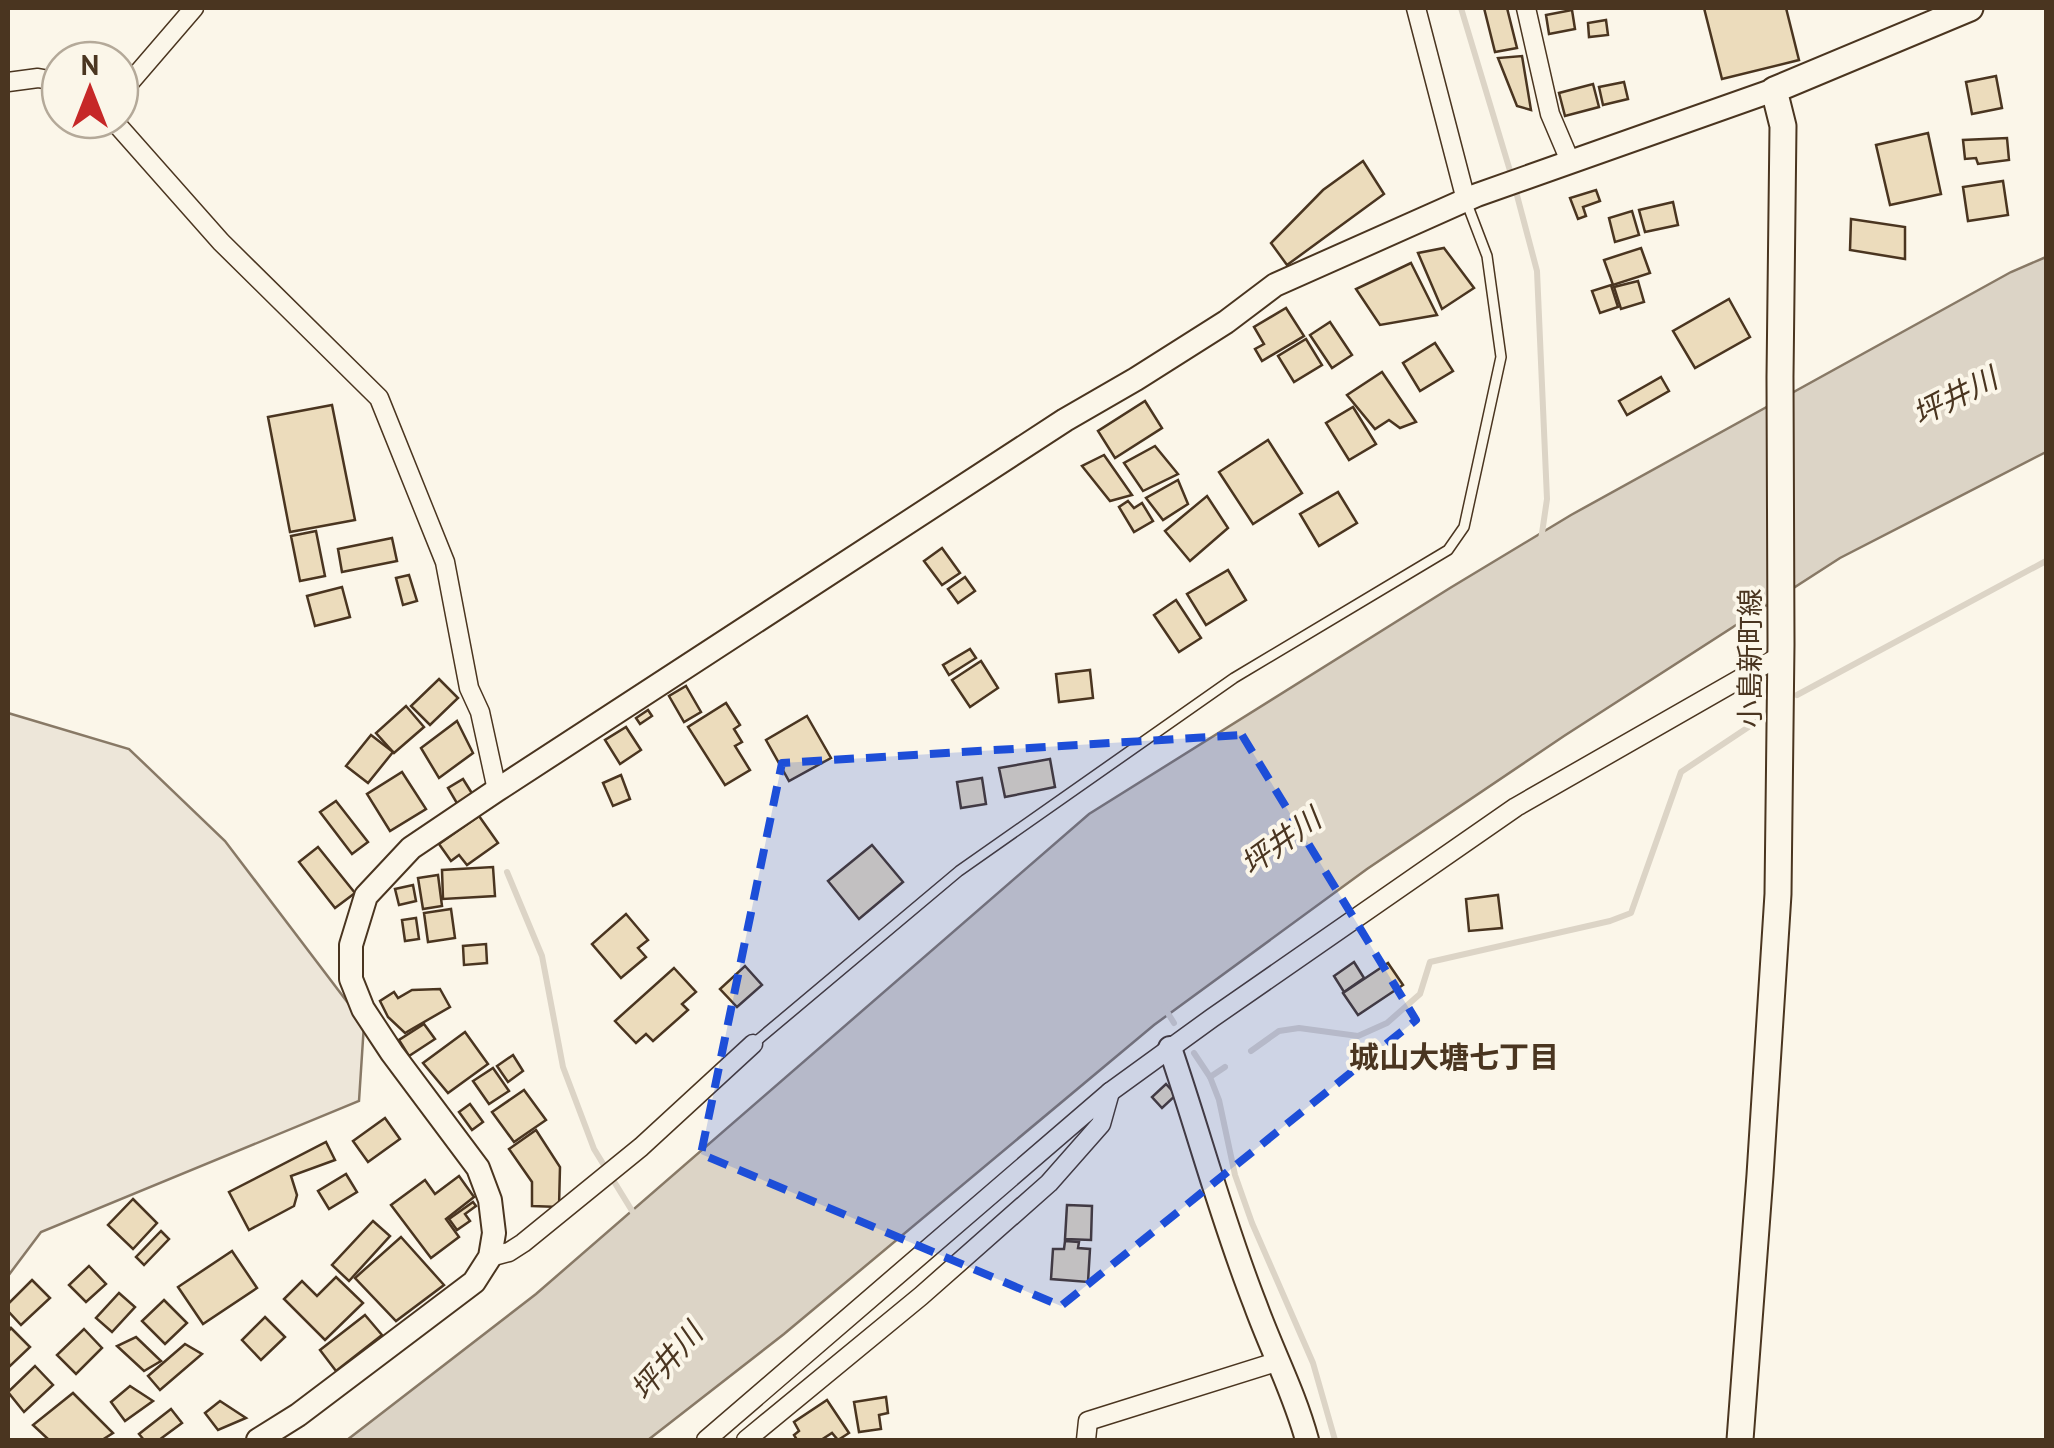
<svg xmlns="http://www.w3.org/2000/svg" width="2054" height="1448" font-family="'PT Sans','Noto Sans JP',sans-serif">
  <rect width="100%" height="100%" fill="#fbf6e9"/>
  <path fill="#ede6d9" stroke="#887966" stroke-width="2.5" d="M8,713l121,36 96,92 139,183 -5,77 -318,131 -33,44z"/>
  <path fill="#dcd4c6" stroke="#887966" stroke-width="2.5" d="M2046,257v195l-206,106 -276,178 -197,133 -213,156 -370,309 -136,106h-301l189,-146 553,-480 361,-226 121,-73 440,-243z"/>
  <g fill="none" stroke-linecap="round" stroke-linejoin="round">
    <g stroke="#dcd4c6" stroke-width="6">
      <path d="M1461,8l53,176 23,87 10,228 -6,41"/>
      <path d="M1797,695l249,-134"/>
      <path d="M507,872l35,84 21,111 31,82 40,65"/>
      <path d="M1164,1007l10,16"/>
      <path d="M1251,1051l28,-20 20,-3 59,8 29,-13 33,-29 10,-32 180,-41 21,-8 50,-141 81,-54"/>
      <path d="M1194,1053l16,24 9,23 16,75 17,48 61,140 22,77"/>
      <path d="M1210,1077l15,-10"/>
    </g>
  </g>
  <g fill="#ecdcbc" stroke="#4a3520" stroke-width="2.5">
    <path d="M1484,8h23l10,40 -22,4z"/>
    <path d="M1704,8h82l13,52 -77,19z"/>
    <path d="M1572,10l3,19 -26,5 -3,-19z"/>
    <path d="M1606,20l2,15 -19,2 -1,-14z"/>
    <path d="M1522,56l9,54 -14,-4 -19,-48z"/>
    <path d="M1996,76l6,32 -30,6 -6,-32z"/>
    <path d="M1624,82l4,17 -25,6 -4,-18z"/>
    <path d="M1593,84l6,23 -34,9 -6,-23z"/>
    <path d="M1928,133l13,61 -51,11 -14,-60z"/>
    <path d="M2007,138l2,22 -31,4 -2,-6 -11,1 -2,-19z"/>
    <path d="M1363,161l21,33 -97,71 -16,-22 52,-53z"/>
    <path d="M2003,181l5,34 -40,6 -5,-34z"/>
    <path d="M1596,190l4,11 -17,6 3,9 -8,3 -8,-21z"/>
    <path d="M1673,202l5,23 -33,7 -6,-22z"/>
    <path d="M1632,211l7,24 -24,7 -6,-24z"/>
    <path d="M1851,219l54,8v32l-55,-9z"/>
    <path d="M1444,248l30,40 -32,21 -24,-56z"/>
    <path d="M1641,248l9,25 -37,12 -9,-25z"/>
    <path d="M1411,263l26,52 -57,10 -24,-36z"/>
    <path d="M1638,281l6,21 -23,7 -7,-22z"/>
    <path d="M1611,285l7,22 -18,6 -8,-22z"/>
    <path d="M1729,299l21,38 -55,31 -22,-37z"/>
    <path d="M1286,308l18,28 -42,25 -7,-12 9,-5 -10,-17z"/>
    <path d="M1330,322l22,33 -20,13 -22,-33z"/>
    <path d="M1306,339l16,26 -28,17 -16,-26z"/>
    <path d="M1435,343l18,28 -33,20 -17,-28z"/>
    <path d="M1382,372l34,50 -16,6 -11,-8 -14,9 -28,-34z"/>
    <path d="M1661,377l8,14 -42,24 -8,-14z"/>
    <path d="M1145,401l17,27 -47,30 -17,-27z"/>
    <path d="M332,405l23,115 -65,12 -22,-115z"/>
    <path d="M1353,407l23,37 -27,16 -23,-37z"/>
    <path d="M1268,440l34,53 -49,31 -34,-52z"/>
    <path d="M1155,446l23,28 -35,17 -19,-28z"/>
    <path d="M1104,455l28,40 -22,6 -28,-35z"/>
    <path d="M1178,480l10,24 -25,16 -17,-22z"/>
    <path d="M1338,492l19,31 -38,23 -19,-32z"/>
    <path d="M1207,496l21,32 -38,33 -25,-30z"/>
    <path d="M1128,501l6,7 8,-5 11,18 -19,11 -15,-25z"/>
    <path d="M316,531l9,45 -25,5 -9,-45z"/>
    <path d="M392,538l5,23 -55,11 -4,-23z"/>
    <path d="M942,548l18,25 -18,12 -18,-24z"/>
    <path d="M1228,570l18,30 -40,25 -19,-31z"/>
    <path d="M409,575l8,26 -14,4 -7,-27z"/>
    <path d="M965,577l10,14 -17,12 -10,-14z"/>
    <path d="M342,587l8,30 -35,9 -8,-30z"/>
    <path d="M1176,600l25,38 -22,14 -25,-37z"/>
    <path d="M970,649l6,9 -27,17 -6,-10z"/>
    <path d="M981,661l17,27 -28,19 -18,-27z"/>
    <path d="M1090,670l3,28 -34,4 -3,-28z"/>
    <path d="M439,679l19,19 -28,27 -19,-19z"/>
    <path d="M686,686l15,26 -17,10 -15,-26z"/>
    <path d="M726,703l14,22 -6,4 8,13 -7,4 15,24 -25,15 -37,-58z"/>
    <path d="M406,706l18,21 -30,26 -18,-20z"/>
    <path d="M648,710l4,6 -12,8 -4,-6z"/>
    <path d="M807,716l24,42 -42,23 -23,-41z"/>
    <path d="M457,721l16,32 -34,25 -18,-30z"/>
    <path d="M626,727l15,23 -21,14 -15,-24z"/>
    <path d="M371,735l22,17 -25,31 -22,-17z"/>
    <path d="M1050,759l5,28 -50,10 -6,-29z"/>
    <path d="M402,772l24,37 -36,22 -23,-37z"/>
    <path d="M621,775l9,24 -17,7 -10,-23z"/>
    <path d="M982,778l4,26 -25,4 -4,-26z"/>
    <path d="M463,779l10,16 -15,10 -10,-17z"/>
    <path d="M336,801l32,41 -16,12 -32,-42z"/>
    <path d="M479,816l19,27 -31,22 -8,-10 -8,6 -12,-17z"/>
    <path d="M872,845l31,37 -44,37 -31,-38z"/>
    <path d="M318,847l37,46 -20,15 -36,-46z"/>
    <path d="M493,867l2,29 -52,3 -1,-29z"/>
    <path d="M438,875l4,31 -19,3 -5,-31z"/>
    <path d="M413,885l3,16 -17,4 -4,-16z"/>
    <path d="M1498,895l4,33 -33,3 -3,-32z"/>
    <path d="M451,909l4,29 -27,4 -4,-29z"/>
    <path d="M626,914l22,26 -10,8 8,9 -25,21 -29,-34z"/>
    <path d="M416,918l3,21 -14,2 -3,-21z"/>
    <path d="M486,944l1,19 -23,2 -1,-19z"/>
    <path d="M1354,962l10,16 -20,14 -10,-16z"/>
    <path d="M1388,963l15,22 -45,30 -15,-22z"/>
    <path d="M745,966l17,19 -25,22 -17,-18z"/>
    <path d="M674,968l22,24 -14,12 6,6 -35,31 -7,-7 -10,9 -21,-22z"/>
    <path d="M440,989l10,18 -45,26 -17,-16 -8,-16 14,-9 4,6 14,-8z"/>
    <path d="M424,1024l11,15 -26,17 -10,-16z"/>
    <path d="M465,1032l23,32 -40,29 -25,-30z"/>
    <path d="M513,1055l10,16 -15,11 -11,-16z"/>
    <path d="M493,1068l16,23 -20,13 -16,-23z"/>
    <path d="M1166,1084l10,11 -14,13 -10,-11z"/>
    <path d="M524,1090l22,30 -32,22 -22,-30z"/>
    <path d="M470,1104l13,18 -11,8 -13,-18z"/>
    <path d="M385,1118l15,21 -32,23 -15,-21z"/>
    <path d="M536,1130l24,37 -1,40 -27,-1v-24l-23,-33z"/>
    <path d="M326,1142l9,18 -44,16 6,19 -3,11 -45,24 -20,-38z"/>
    <path d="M346,1174l11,18 -28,17 -11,-18z"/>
    <path d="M459,1176l15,21 -28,22 13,18 -28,21 -40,-53 34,-25 10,14z"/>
    <path d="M133,1199l24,24 -24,26 -25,-24z"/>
    <path d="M473,1202l3,4 -11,8 5,7 -13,9 -8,-11z"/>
    <path d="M1067,1205l25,1 -1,34 -26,-1z"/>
    <path d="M373,1221l17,15 -41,45 -17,-16z"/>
    <path d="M161,1231l8,8 -25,26 -8,-8z"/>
    <path d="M401,1237l43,48 -48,36 -41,-43z"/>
    <path d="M1065,1241l14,1 -1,6 12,1 -2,33 -37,-3 2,-30h11z"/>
    <path d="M232,1251l25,37 -54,36 -25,-37z"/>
    <path d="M89,1266l17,18 -20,18 -17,-17z"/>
    <path d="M336,1277l27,26 -38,37 -41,-41 18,-18 15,15z"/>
    <path d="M32,1280l18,18 -29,27 -13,-14v-7z"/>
    <path d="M119,1293l16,14 -23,25 -16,-14z"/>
    <path d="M164,1300l23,23 -22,21 -23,-23z"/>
    <path d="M365,1315l17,20 -46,36 -16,-21z"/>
    <path d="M265,1317l20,20 -24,23 -19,-20z"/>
    <path d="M11,1328l19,19 -21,20 -1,-35z"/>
    <path d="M84,1329l18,19 -26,26 -19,-19z"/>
    <path d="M136,1337l25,24 -17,10 -27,-25z"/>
    <path d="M185,1344l17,10 -42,36 -12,-14z"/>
    <path d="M35,1366l18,19 -29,27 -16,-20z"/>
    <path d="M130,1386l23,15 -28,20 -14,-19z"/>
    <path d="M73,1393l40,40 -11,7h-53l-16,-15z"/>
    <path d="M886,1397l2,16 -9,2 2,14 -22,3 -5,-30z"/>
    <path d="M827,1400l22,33 -11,7 -6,-7 -11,7h-24l-3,-5 5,-4 -5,-9z"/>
    <path d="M220,1401l26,17 -28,12 -13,-17z"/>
    <path d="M171,1409l11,14 -23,17h-15l-5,-6z"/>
  </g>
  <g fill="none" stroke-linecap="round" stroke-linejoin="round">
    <defs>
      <path id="service" d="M753,1044l206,-173 275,-193 214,-128 16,-23 37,-170 -14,-101 -21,-55"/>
      <g id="minor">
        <path d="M1416,8l50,192"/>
        <path d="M1526,8l24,106 20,47"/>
        <path d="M8,82l30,-4 22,4"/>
        <path d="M120,94l74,-86"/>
        <path d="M113,120l108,122 158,156 66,164 24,126 11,24 17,78"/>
        <path d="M490,1257l19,-5 14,-9 118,-96 112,-103"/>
        <path d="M706,1440l404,-348 102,-74 304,-211 264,-151"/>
        <path d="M746,1440l175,-144 128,-113 52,-59 9,-32"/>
        <path d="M1086,1440l2,-19 191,-60"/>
      </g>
      <g id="tertiary">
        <path d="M1170,1048c29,85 52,172 85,256 17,47 39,88 52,136"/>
        <path d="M258,1440l40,-25 176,-133 16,-25 4,-24 -4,-33 -12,-32 -86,-115 -29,-44 -12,-30v-34l15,-49 45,-48 86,-58 568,-370 71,-41 90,-57 49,-37 202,-90 297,-105"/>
      </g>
      <path id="secondary" d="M1740,1440l20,-265 18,-281 3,-250 -1,-267 3,-251 -9,-36 196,-82"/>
    </defs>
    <use href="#service" stroke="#4a3520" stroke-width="12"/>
    <use href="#minor" stroke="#4a3520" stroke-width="21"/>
    <use href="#tertiary" stroke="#4a3520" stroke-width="26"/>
    <use href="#secondary" stroke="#4a3520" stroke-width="29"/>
    <use href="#service" stroke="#fbf6e9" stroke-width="9"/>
    <use href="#minor" stroke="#fbf6e9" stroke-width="18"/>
    <use href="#tertiary" stroke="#fbf6e9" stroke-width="22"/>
    <use href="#secondary" stroke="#fbf6e9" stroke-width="25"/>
  </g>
  <path fill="#1d4ed8" fill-opacity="0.2" stroke="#1d4ed8" stroke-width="8" stroke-dasharray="20 12" stroke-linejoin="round" d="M1242,735l174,285 -355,286 -360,-152 81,-391z"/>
  <g text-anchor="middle" stroke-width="8" stroke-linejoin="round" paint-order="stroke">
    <g font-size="28" fill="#4a3520" stroke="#fbf6e9">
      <text transform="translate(1750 658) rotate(-90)" y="10">小島新町線</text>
    </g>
    <g font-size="30" font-style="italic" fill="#4a3520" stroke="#fbf6e9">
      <text transform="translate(1955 397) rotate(-27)" y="10">坪井川</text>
      <text transform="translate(1281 842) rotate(-36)" y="10">坪井川</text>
      <text transform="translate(667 1362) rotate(-49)" y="10">坪井川</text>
    </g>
    <g font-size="30" font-weight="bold" fill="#4a3520" stroke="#fbf6e9">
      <text x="1454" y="1068">城山大塘七丁目</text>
    </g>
  </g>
  <rect width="2054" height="1448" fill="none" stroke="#4a3520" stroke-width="20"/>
  <g transform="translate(90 90)"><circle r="48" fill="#fbf6e9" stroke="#b4a999" stroke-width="2.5"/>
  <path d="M0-8L18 38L0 25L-18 38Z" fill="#c62828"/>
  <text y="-15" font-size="28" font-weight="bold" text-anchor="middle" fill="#4a3520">N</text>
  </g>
</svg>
